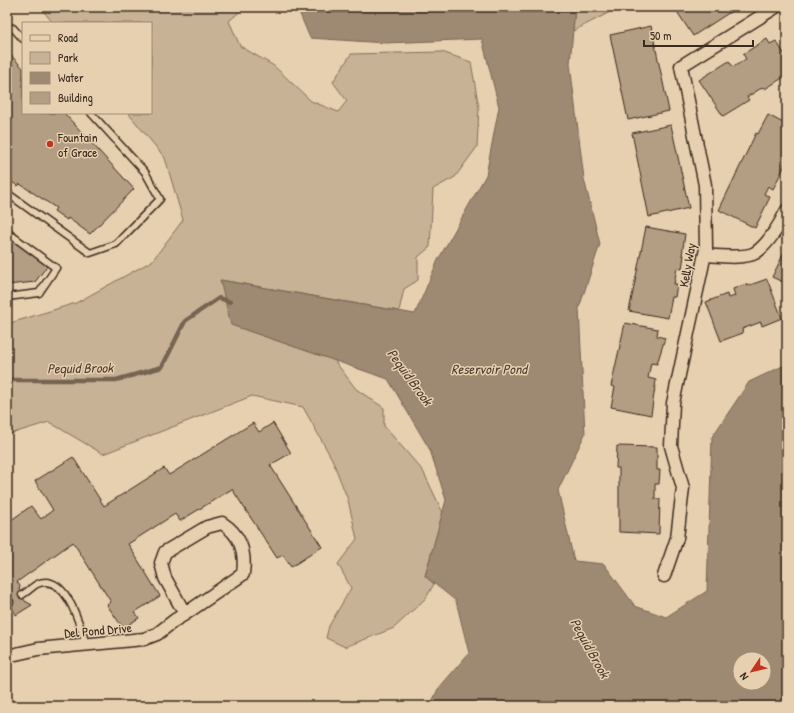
<svg xmlns="http://www.w3.org/2000/svg" width="794" height="713" font-family="'Patrick Hand',sans-serif">
  <rect width="100%" height="100%" fill="#e7d0b0"/>
  <filter id="ink" filterUnits="userSpaceOnUse"><feTurbulence type="fractalNoise" baseFrequency=".025" numOctaves="2"/><feDisplacementMap in="SourceGraphic" scale="8" xChannelSelector="R" yChannelSelector="G"/><feConvolveMatrix kernelMatrix="1 2 1 2 8 2 1 2 1" color-interpolation-filters="sRGB"/></filter>
  <g filter="url(#ink)">
    <g fill="#c8b296" stroke="#826e5a">
      <path d="M40,7h205l-16,14 11,25 34,20 37,35 27,11 9,-11 -14,-19 18,-28 91,-2 29,10 8,46 -2,39 -22,30 -22,12 -3,58 -12,10v23l-14,9 -5,22 -178,-31 11,45 102,35 22,29 28,19v18l39,45 20,42 -18,63 9,8 -8,14 -32,30 -49,19 -19,-9 3,-12 22,-38 -13,-24 19,-25 -9,-39 -16,-41 -29,-52 -51,-11 -149,58 -54,-32 -42,13v-111l69,-21 76,-42 31,-41 -18,-62 -37,-45h23v-90h-98z"/>
      <path d="M575,7h45l-47,24z"/>
    </g>
    <path fill="#9e8a73" stroke="#766451" fill-rule="evenodd" d="M297,7h278l-5,57 14,115 16,65 -21,64 6,126 -27,56 16,71 30,3 31,42 31,11 41,-26 5,-154 37,-55 38,-18v342h-357l8,-17 31,-36 -13,-52 -31,-25 21,-76 -16,-50 -42,-71 -157,-54 -11,-45 195,34 23,-54 48,-85 13,-68 -17,-68 -97,4 -75,-5zM740,659h24v24h-24z"/>
    <g fill="none" stroke-linecap="round" stroke-linejoin="round">
      <path stroke="#766451" stroke-width="4.5" d="M7,380h109l46,-13 23,-46 34,-23 11,4"/>
    </g>
    <g fill="#b39d83" stroke="#3b2a1e">
      <path d="M674,7h64l-45,29z"/>
      <path d="M651,26l18,85 -41,9 -18,-85z"/>
      <path d="M767,39l3,5 6,-3 11,17v17l-22,14 -2,-2 -16,10 2,3 -26,16 -24,-36 30,-19 4,6 13,-8 -3,-5z"/>
      <path d="M7,51l16,17v45h41l70,76 -44,45 -22,-16 -1,2 -13,-9 2,-3 -36,-24 -2,2 -11,-7z"/>
      <path d="M768,115l19,10v36l-14,28 -5,-3 -4,8 6,3 -15,31 -36,-18 37,-77 2,1z"/>
      <path d="M671,125l18,83 -40,9 -17,-84z"/>
      <path d="M646,227l39,7 -3,21h2l-2,14 -5,-1 -3,16h3l-2,13h-3l-4,21 -39,-7z"/>
      <path d="M7,236l41,29 -13,17 -28,3z"/>
      <path d="M787,247v37l-15,-7z"/>
      <path d="M767,279l15,39 -20,8 -1,-4 -19,7 1,4 -22,8 -15,-39 21,-8 1,4 7,-2 -2,-7 13,-5 1,2z"/>
      <path d="M625,323l33,6 -1,7 8,2 -8,26 -6,-1 -3,15 8,2 -5,35 -40,-8 4,-20 -4,-1z"/>
      <path d="M253,423l6,9 14,-9 18,30 -21,12 52,82 -31,20 -8,-12 -6,3 -45,-69 -52,32 -5,-7 -47,30 32,52 -25,16 4,6 -16,10 -16,-23 4,-3 -38,-60 -56,40 3,4 -1,5 6,10 7,4 -16,10 -9,-17v-75l24,-17 10,13 12,-9 -18,-29 38,-24 31,49 60,-38 5,7z"/>
      <path d="M617,446l40,1v23h3l-1,14h-4v15h5l-1,35 -40,-2v-64h-3z"/>
    </g>
    <g fill="none" stroke-linecap="round" stroke-linejoin="round">
      <defs>
        <g id="service">
          <path d="M7,26l6,2 10,11"/>
          <path d="M7,193l83,60 26,-9 44,-45 -15,-27 -54,-59"/>
          <path d="M7,232l49,36 -17,25 -32,4"/>
          <path d="M22,595c5,-3 10,-8 15,-11 29,-13 43,42 49,60"/>
          <path d="M7,605l3,-3"/>
        </g>
        <g id="minor">
          <path d="M705,255c13,1 39,4 50,-2 14,-9 25,-29 32,-43"/>
          <path d="M664,576l13,-38 6,-50 -12,-42 2,-43 33,-154 -1,-64 -24,-119 95,-59"/>
          <path d="M7,656l31,-7 106,-10 13,-5 18,-14 10,-6 58,-40c3,-22 -2,-39 -21,-51l-15,4 -42,25 -4,11 4,15 20,36"/>
        </g>
      </defs>
      <use href="#service" stroke="#3b2a1e" stroke-width="9"/>
      <use href="#minor" stroke="#3b2a1e" stroke-width="15"/>
      <use href="#service" stroke="#e7d0b0" stroke-width="6"/>
      <use href="#minor" stroke="#e7d0b0" stroke-width="12"/>
    </g>
  </g>
  <circle fill="#c8321e" stroke="#e7d0b0" stroke-width="1.5" cx="50" cy="144" r="4"/>
  <g text-anchor="middle" stroke-width="3" stroke-linejoin="round" paint-order="stroke">
    <g font-size="13" fill="#3b2a1e" stroke="#e7d0b0" text-anchor="start">
      <text x="58" y="142">Fountain<tspan x="58" dy="15">of Grace</tspan></text>
    </g>
    <g font-size="13" fill="#3b2a1e" stroke="#e7d0b0">
      <text transform="translate(687 265) rotate(-80)" y="5">Kelly Way</text>
      <text transform="translate(98 630) rotate(-5)" y="5">Del Pond Drive</text>
    </g>
    <g font-size="14" font-style="italic" fill="#4f3d2f" stroke="#e7d0b0">
      <text transform="translate(80 368) rotate(-1)" y="5">Pequid Brook</text>
      <text x="489" y="374">Reservoir Pond</text>
      <text transform="translate(410 377) rotate(54)" y="5">Pequid Brook</text>
      <text transform="translate(590 648) rotate(61)" y="5">Pequid Brook</text>
    </g>
  </g>
  <rect width="794" height="713" fill="none" stroke="#e7d0b0" stroke-width="24"/>
  <rect x="12" y="12" width="770" height="689" fill="none" stroke="#3b2a1e" stroke-width="1.5" filter="url(#ink)"/>
  <rect x="22" y="22" width="130" height="92" fill="#e7d0b0" stroke="#a28e76"/>
  <rect x="30" y="35" width="20" height="6" fill="#e7d0b0" stroke="#a28e76"/>
  <text x="58" y="42" font-size="12" fill="#3b2a1e">Road</text>
  <rect x="30" y="52" width="20" height="12" fill="#c8b296" stroke="#a28e76"/>
  <text x="58" y="62" font-size="12" fill="#3b2a1e">Park</text>
  <rect x="30" y="72" width="20" height="12" fill="#9e8a73" stroke="#a28e76"/>
  <text x="58" y="82" font-size="12" fill="#3b2a1e">Water</text>
  <rect x="30" y="92" width="20" height="12" fill="#b39d83" stroke="#a28e76"/>
  <text x="58" y="102" font-size="12" fill="#3b2a1e">Building</text>
  <g transform="translate(752 671) rotate(235)"><circle r="19" fill="#e7d0b0" stroke="#a28e76"/>
  <path d="M0-3L7 15L0 10L-7 15Z" fill="#c8321e"/>
  <text y="-6" font-size="11" font-weight="bold" text-anchor="middle" fill="#3b2a1e">N</text>
  </g>
  <path d="M644 40v6h109v-6" fill="none" stroke="#3b2a1e" stroke-width="2"/>
  <text x="650" y="40" font-size="12" fill="#3b2a1e" stroke="#e7d0b0" stroke-width="3" paint-order="stroke">50 m</text>
</svg>
